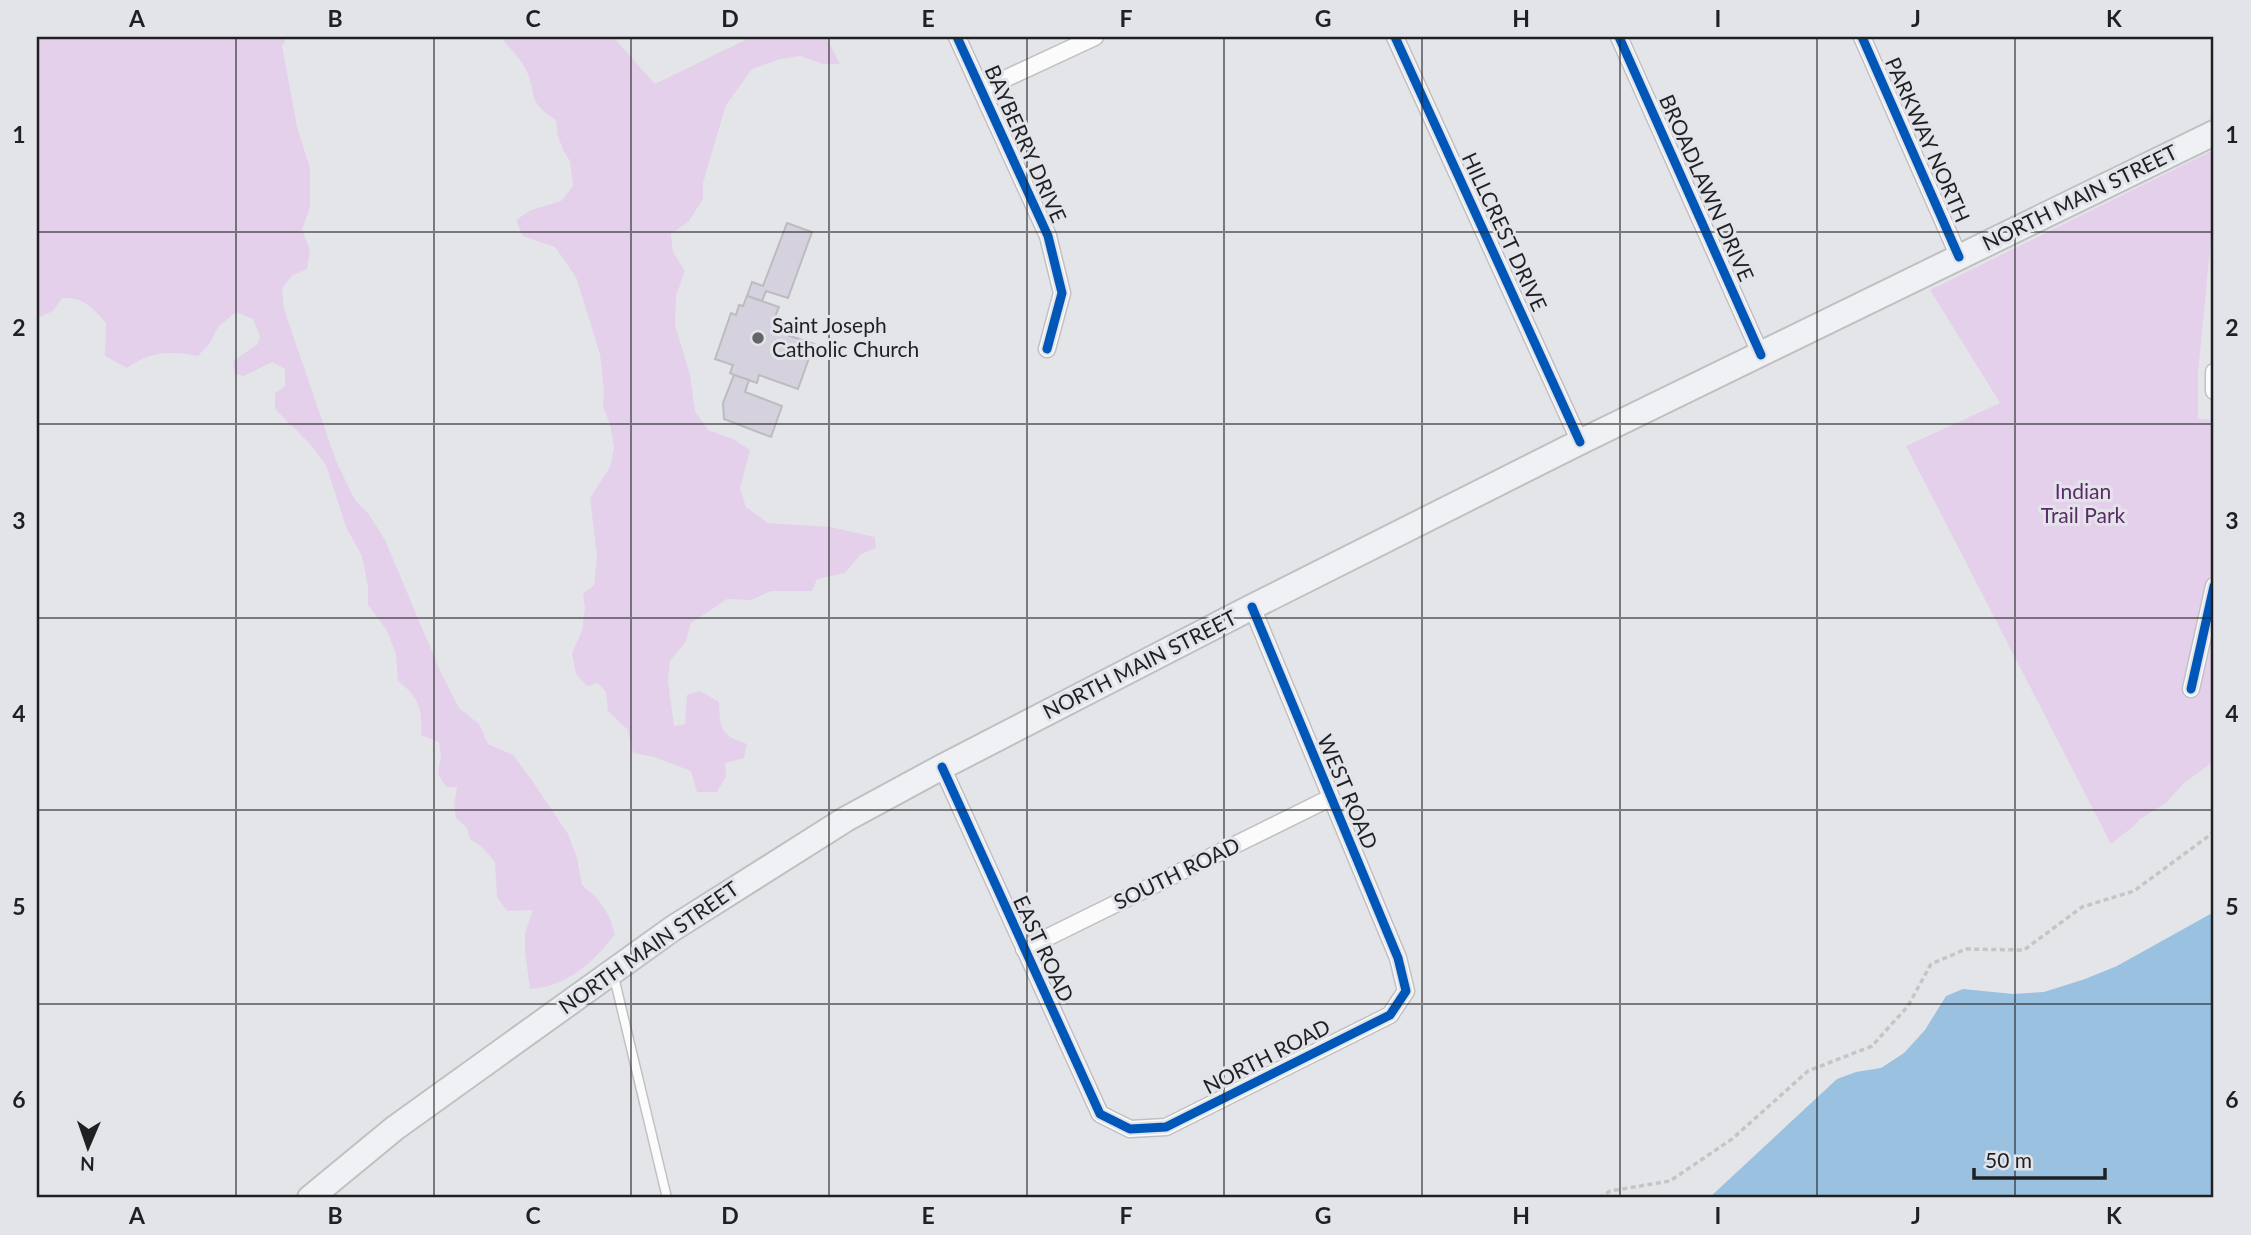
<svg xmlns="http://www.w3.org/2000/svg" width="2251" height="1235" font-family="Lato,sans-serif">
  <rect width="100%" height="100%" fill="#e4e5e8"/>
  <g fill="#e5d0ec">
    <path d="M37,37h258l-9,2 -4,7 15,81 13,41v39l-8,23 8,20 -3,19 -14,6 -11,13 2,21 52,152 19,39 13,13 17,27 56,133 18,35 20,16 9,20 25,11 20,27 35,52 9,24 5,27 15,13 12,18 6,18c-21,28 -48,53 -85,55l-5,-37v-19l8,-23 -26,1 -10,-14 -2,-35 -13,-15 -12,-8 -3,-11 -11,-10 -2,-13 3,-18h-11l-8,-13 3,-18 -2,-14 -18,-7c1,-26 -1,-37 -23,-54l-2,-27 -10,-25 -18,-24v-18l-6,-31 -16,-29 -20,-62 -15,-20 -36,-36v-16l10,-7v-17l-13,-7 -28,14 -9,-2 -2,-13 25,-17 2,-8 -7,-17 -17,-7 -18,15 -8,16 -12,13c-29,-5 -46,-5 -71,12l-22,-12 1,-33c-14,-16 -22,-26 -44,-25l-9,13 -13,6 -3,-1z"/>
    <path d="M500,37h113l42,47 96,-47h75l14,27h-17l-23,-8 -20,3 -28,10 -26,36 -23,78v16l-14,22 -18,13 2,18 12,19 -9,25 -1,29 15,50 5,36 13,19 25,9 17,11 -10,38 6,19 22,16 62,4 45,10 1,11 -15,6 -16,19 -28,6 -5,12h-41l-20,9 -24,-1 -36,24 -6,20 -15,18 -2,20 6,45 11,-2 2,-29 13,-4 19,11c1,27 1,33 28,42l-3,14 -19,5 1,13 -9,16h-20l-6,-21 -37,-14 -21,-4 -5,-23 -20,-19 -2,-19 -8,-9 -11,3 -11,-12 -4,-21 10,-22 3,-24 -2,-13 11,-9 3,-28 -7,-59 20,-31 4,-20 -4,-23 -7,-17 1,-17 -4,-36 -24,-77 -21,-30 -32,-11 -7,-16 15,-10 30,-9 12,-15 -3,-25 -6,-9 -6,-16 -2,-16c-32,-21 -17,-25 -31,-52 -6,-11 -17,-22 -25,-31z"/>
    <path d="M2214,150v59l-16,163v47l16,1v341l-31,23 -17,19 -26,16 -5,6 -24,19 -205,-398 94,-43 -70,-113z"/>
  </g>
  <path fill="#9ac1df" d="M2214,912v286h-505l128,-119 19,-7 25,-4 23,-15 21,-23 21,-34 17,-7 50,5 31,-2 41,-13 32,-13z"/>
  <g fill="#d5d1de" stroke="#bcbcbe" stroke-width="2">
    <path d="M787,223l25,9 -24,66 -22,-7 -4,10 -15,-5 5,-14 11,4z"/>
    <path d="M747,296l32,11 -5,12 5,2 -4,10 39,13 -16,45 -39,-14 -2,8 -23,-8 -4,-2 3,-8 -18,-6 16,-46 5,2 3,-10 4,1z"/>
    <path d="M734,375l15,5 -4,12 37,14 -11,31 -47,-18 -1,-16z"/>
  </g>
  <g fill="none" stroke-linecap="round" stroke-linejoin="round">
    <defs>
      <path id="lane" d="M614,977l53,221"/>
      <g id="street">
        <path d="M957,37l91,199 14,57 -15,56"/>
        <path d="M1395,37l185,405"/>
        <path d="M1619,37l142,318"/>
        <path d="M1862,37l97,220"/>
        <path d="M981,90l114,-53"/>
        <path d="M2214,372v19"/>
        <path d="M2191,689l23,-103"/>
        <path d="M942,767l158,347 30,15 36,-2 224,-112 16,-24 -8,-33 -146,-351"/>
        <path d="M1024,949l306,-151"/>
      </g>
      <path id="primary" d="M310,1198l85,-70 277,-199 174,-110 96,-52 310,-160 328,-165 634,-309"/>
    </defs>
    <use href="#lane" stroke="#c1c1c4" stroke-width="11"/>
    <use href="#street" stroke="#c1c1c4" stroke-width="19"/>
    <use href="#primary" stroke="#c0c0c2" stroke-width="28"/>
    <path stroke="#c5c5c6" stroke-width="3.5" stroke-dasharray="5 3.5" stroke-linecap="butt" d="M1599,1198l11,-7 60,-10 62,-42 76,-68 64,-25 36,-40 23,-42 35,-15 58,1 58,-43 52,-16 80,-59"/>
    <use href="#lane" stroke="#fbfbfc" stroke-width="8"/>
    <use href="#street" stroke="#fbfbfc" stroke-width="16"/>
    <use href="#primary" stroke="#eff1f4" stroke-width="24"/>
    <defs>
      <g id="cycleway">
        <path d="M957,37l91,199 14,57 -15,56"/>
        <path d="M1395,37l185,405"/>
        <path d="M1619,37l142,318"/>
        <path d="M1862,37l97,220"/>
        <path d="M2191,689l23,-103"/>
        <path d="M942,767l158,347 30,15 36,-2 224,-112 16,-24 -8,-33 -146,-351"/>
      </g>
    </defs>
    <use href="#cycleway" stroke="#e3e4e9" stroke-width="13"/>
    <use href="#cycleway" stroke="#0057b8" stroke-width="9"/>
  </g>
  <path fill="none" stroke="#1f2022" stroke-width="2" stroke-opacity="0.55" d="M236,37v1161M434,37v1161M631,37v1161M829,37v1161M1027,37v1161M1224,37v1161M1422,37v1161M1620,37v1161M1817,37v1161M2015,37v1161M37,232h2177M37,424h2177M37,618h2177M37,810h2177M37,1004h2177"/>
  <circle fill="#646567" stroke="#e3e4e9" stroke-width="2.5" cx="758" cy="338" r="7"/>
  <g text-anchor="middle" stroke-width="6" stroke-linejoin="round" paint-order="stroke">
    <g font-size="21" fill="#1f2022" stroke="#e3e4e9">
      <text transform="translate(1927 140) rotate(66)" y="7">PARKWAY NORTH</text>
      <text transform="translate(1025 144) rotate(66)" y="7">BAYBERRY DRIVE</text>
      <text transform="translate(1706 188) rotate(66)" y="7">BROADLAWN DRIVE</text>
      <text transform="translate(2080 198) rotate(-26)" y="7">NORTH MAIN STREET</text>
      <text transform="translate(1504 232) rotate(65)" y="7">HILLCREST DRIVE</text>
      <text transform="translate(1140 665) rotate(-27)" y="7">NORTH MAIN STREET</text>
      <text transform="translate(1347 792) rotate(67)" y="7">WEST ROAD</text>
      <text transform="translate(1177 874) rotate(-26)" y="7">SOUTH ROAD</text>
      <text transform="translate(649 948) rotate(-35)" y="7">NORTH MAIN STREET</text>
      <text transform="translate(1043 949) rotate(65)" y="7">EAST ROAD</text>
      <text transform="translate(1267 1057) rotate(-27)" y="7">NORTH ROAD</text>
    </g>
    <g font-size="21" fill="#1f2022" stroke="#e3e4e9" text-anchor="start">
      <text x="772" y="333">Saint Joseph<tspan x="772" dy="24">Catholic Church</tspan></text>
    </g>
    <g font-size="21" fill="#5b2a68" stroke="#e3e4e9">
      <text x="2083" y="499">Indian<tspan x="2083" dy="24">Trail Park</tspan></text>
    </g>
  </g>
  <rect width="2251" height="1235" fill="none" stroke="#e3e4e9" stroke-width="77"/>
  <g transform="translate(88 1147) rotate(182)" stroke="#e3e4e9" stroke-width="5" paint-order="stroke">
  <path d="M0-5L12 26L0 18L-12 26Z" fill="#1f2022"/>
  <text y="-10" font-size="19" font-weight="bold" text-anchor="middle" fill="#1f2022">N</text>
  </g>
  <path d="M1974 1168v10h131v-10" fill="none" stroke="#1f2022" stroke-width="3.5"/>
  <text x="1985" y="1168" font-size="21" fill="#1f2022" stroke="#e3e4e9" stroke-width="5" paint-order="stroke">50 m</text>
  <rect x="38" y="38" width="2174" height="1158" fill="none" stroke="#1f2022" stroke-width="2.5"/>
  <g font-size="23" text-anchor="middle" font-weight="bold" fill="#1f2022">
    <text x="137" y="27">A</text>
    <text x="335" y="27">B</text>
    <text x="533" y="27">C</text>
    <text x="730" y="27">D</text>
    <text x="928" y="27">E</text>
    <text x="1126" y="27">F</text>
    <text x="1323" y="27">G</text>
    <text x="1521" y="27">H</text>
    <text x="1718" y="27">I</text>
    <text x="1916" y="27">J</text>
    <text x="2114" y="27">K</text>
    <text x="19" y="143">1</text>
    <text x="2232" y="143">1</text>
    <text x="19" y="336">2</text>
    <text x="2232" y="336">2</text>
    <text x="19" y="529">3</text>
    <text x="2232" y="529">3</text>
    <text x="19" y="722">4</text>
    <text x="2232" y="722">4</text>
    <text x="19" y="915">5</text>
    <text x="2232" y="915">5</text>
    <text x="19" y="1108">6</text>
    <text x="2232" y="1108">6</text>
    <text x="137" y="1224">A</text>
    <text x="335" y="1224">B</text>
    <text x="533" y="1224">C</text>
    <text x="730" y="1224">D</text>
    <text x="928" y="1224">E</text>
    <text x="1126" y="1224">F</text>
    <text x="1323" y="1224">G</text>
    <text x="1521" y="1224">H</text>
    <text x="1718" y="1224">I</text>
    <text x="1916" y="1224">J</text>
    <text x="2114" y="1224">K</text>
  </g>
</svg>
